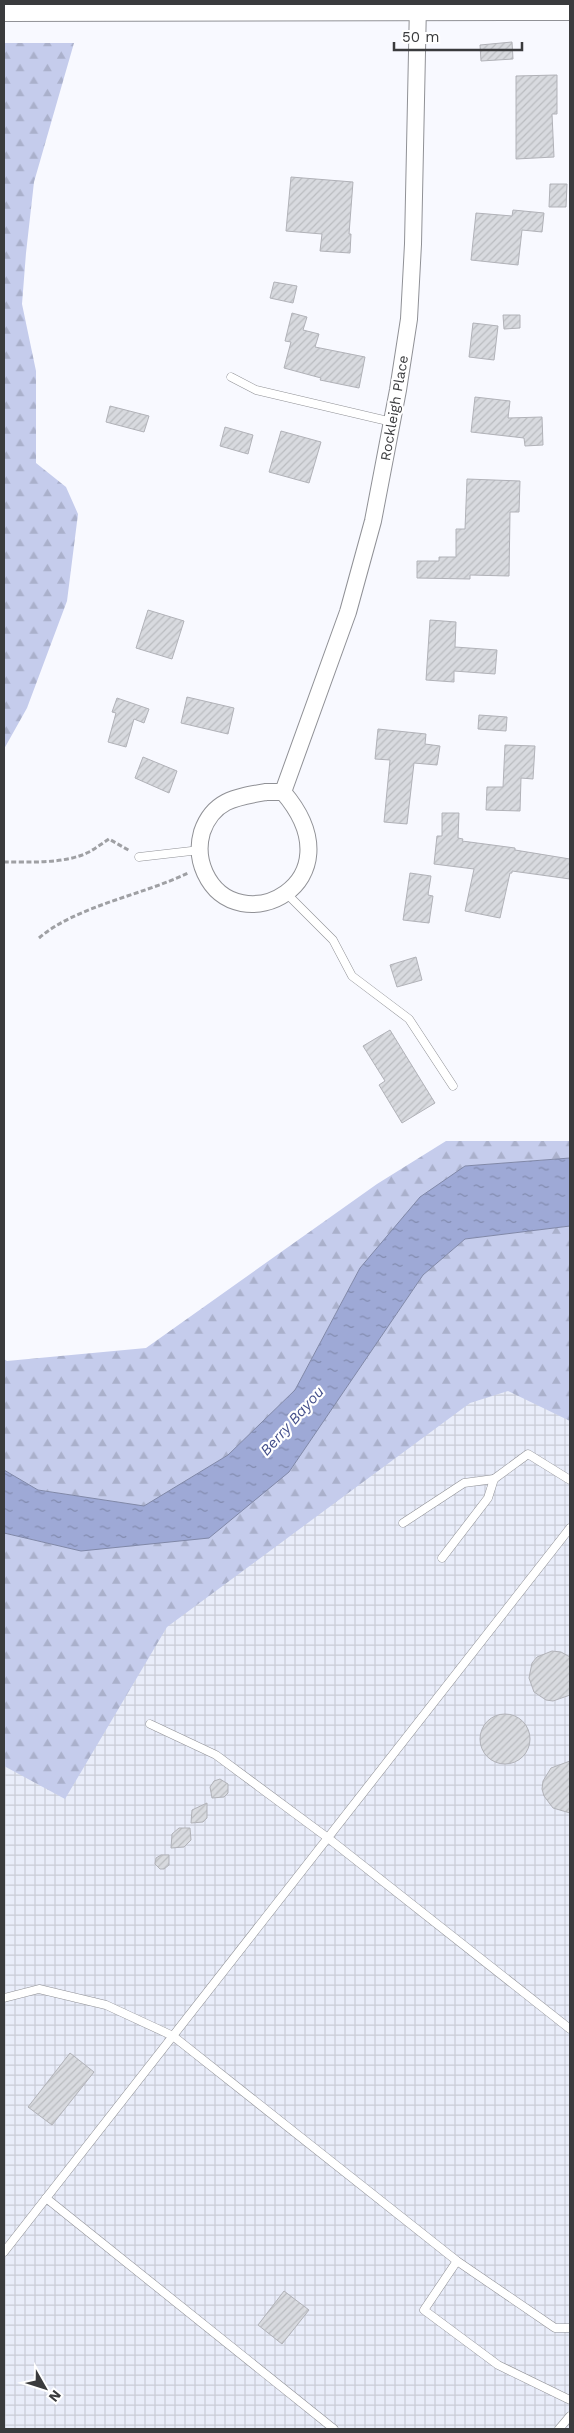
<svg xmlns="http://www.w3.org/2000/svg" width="574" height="2433" font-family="'Work Sans',sans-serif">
  <defs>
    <pattern id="industrial-grid" width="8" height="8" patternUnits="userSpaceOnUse" patternTransform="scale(1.25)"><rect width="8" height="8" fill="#e9edfa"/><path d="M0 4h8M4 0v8" fill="none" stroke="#c9ccd7"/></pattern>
    <pattern id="forest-firs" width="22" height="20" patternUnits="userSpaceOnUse" patternTransform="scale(1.25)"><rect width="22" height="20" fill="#c5ccec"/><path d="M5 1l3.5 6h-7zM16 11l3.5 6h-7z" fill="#aab0cb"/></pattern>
    <pattern id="water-ripples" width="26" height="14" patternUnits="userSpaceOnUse" patternTransform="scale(1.25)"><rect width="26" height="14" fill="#9ea9d6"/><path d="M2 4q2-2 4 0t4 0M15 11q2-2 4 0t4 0" fill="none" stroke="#828baf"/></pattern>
    <pattern id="building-hatch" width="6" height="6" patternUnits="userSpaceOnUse" patternTransform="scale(1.25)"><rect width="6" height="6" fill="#d8dadf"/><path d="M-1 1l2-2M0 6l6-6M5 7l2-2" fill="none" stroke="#babcc0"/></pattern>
  </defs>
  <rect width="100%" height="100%" fill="#f8f9ff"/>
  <path fill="url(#industrial-grid)" d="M570,1226v1203h-566v-896l3,1z"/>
  <g fill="url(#forest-firs)">
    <path d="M4,43h70l-40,139 -8,71 -4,51 14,67v92l30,24 12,27 -11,87 -40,107 -23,41z"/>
    <path d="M446,1141h124v17l-105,8 -105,102 -65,122 -67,65 -84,51 -106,-16 -34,-20v-111l3,2 139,-13 231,-164z"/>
    <path d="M570,1226v195l-62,-30 -38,12 -303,224 -102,172 -61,-33v-233l77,18 208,-79 134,-197 42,-36z"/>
  </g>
  <path fill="url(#water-ripples)" stroke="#8088a8" d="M570,1158v68l-105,13 -42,36 -134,197 -80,66 -128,13 -77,-18v-63l34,20 106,16 84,-51 67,-65 65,-122 60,-71 45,-31z"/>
  <g fill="url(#building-hatch)" stroke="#b1b2b8">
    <path d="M512,42l1,17 -32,2 -1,-16z"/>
    <path d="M557,75v39h-5l2,43 -38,2v-83z"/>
    <path d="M291,177l62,5 -4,52h2l-1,19 -30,-2 2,-17 -36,-3z"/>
    <path d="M550,184h17l-1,23h-17z"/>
    <path d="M513,210l31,3 -2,19 -20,-2 -4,35 -47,-5 5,-47 36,3z"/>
    <path d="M274,282l23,4 -4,17 -23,-5z"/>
    <path d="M292,313l15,4 -4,13 16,4 -4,13 50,10 -6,31 -39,-8 1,-2 -37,-10 7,-26 -6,-1z"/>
    <path d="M503,315h17v13l-16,1z"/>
    <path d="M473,323l25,3 -4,34 -25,-3z"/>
    <path d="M475,397l35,4 -2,17 34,-1 1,28 -18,1 -1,-8 -53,-6z"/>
    <path d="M110,406l39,10 -5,16 -38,-10z"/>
    <path d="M225,427l28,8 -5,19 -28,-8z"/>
    <path d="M281,431l40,11 -12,41 -40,-11z"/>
    <path d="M467,479l53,2 -1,31h-9l-1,64 -39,-1v4l-53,-1v-17h22v-4h17v-28h9z"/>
    <path d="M148,610l36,11 -12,38 -36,-11z"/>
    <path d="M430,620l26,2 -1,25 42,3 -2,24 -41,-3v11l-28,-2z"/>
    <path d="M187,697l47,11 -6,26 -47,-11z"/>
    <path d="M117,698l32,11 -5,14 -10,-4 -8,28 -18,-5 8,-29 -4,-1z"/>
    <path d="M479,715l28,2 -1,14 -28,-2z"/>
    <path d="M378,729l48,5 -1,10 15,2 -3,19 -23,-2 -7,61 -23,-2 6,-62 -15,-1z"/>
    <path d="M505,745l30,1 -2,33 -12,-1 -1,33 -34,-1 1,-23h16z"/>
    <path d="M143,757l34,14 -8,22 -34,-15z"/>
    <path d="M442,813h17l-1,25 5,1 -1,2 53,7v2l55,9v20l-58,-8v2h-2l-10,45 -35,-7 9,-42 -40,-5 3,-28h5z"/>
    <path d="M410,873l21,3 -3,19 5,1 -4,27 -26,-3z"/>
    <path d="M416,957l6,23 -25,7 -7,-22z"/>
    <path d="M390,1030l45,73 -33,20 -23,-38 6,-4 -22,-35z"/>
    <path d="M552,1651l9,1 9,5v38l-17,6 -7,-1 -12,-8 -5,-14 3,-15 5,-6z"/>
    <circle cx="505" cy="1739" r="25"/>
    <path d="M570,1761v52l-17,-5 -9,-12 -2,-7 1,-8 8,-13z"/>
    <path d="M220,1779l8,5v9l-4,4 -12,1 -2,-11 4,-6z"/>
    <path d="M207,1803v15l-4,4 -12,1 1,-13z"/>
    <path d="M179,1828h11l1,12 -7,7 -13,1 1,-14z"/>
    <path d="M161,1855h8v10l-5,4h-4l-5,-5 1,-6z"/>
    <path d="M70,2053l24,19 -42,53 -24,-18z"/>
    <path d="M284,2291l25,19 -27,34 -24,-19z"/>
  </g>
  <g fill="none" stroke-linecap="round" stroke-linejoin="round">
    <defs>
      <g id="service">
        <path d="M231,377l25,13 136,32"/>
        <path d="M139,857l61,-7"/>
        <path d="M286,893l47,47 19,36 57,43 44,67"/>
        <path d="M403,1523l61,-40 30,-4"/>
        <path d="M442,1558l46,-60 6,-19 34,-25 42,26"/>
        <path d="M150,1724l66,31 112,83 242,191"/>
        <path d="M4,1998l35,-9 67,16 67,31 284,225 98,67h15"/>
        <path d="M46,2198l288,231"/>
        <path d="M4,2252l566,-724"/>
        <path d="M457,2261l-33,49 74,55 72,35"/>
        <path d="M559,2429l11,-13"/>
      </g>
      <g id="minor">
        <path d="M266,792h17c78,91 -45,152 -78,81 -6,-13 -7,-27 -3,-41 11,-32 34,-35 64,-40z"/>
        <path d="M283,792l65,-180 25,-91 25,-131 11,-71 4,-75 5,-240"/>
      </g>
      <path id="secondary" d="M4,10l566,-1"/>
    </defs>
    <use href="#service" stroke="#909196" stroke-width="9"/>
    <use href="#minor" stroke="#909196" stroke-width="18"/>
    <use href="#secondary" stroke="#909196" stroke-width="24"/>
    <g stroke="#9fa0a4" stroke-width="3" stroke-dasharray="5 2.5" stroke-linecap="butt">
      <path d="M4,862c26,0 61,2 85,-10 7,-4 14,-9 20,-13l21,12"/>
      <path d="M39,938c37,-32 104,-43 149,-65"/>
    </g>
    <use href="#service" stroke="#fff" stroke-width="8"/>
    <use href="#minor" stroke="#fff" stroke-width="16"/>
    <use href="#secondary" stroke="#fff" stroke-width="22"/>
  </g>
  <g text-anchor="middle" stroke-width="4.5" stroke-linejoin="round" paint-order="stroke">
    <g font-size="14" fill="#3a3b3d" stroke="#fff">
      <text transform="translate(394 408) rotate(-80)" y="5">Rockleigh Place</text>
    </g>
    <g font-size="15" font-style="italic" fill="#46518c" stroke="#fff">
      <text transform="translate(292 1421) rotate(-48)" y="5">Berry Bayou</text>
    </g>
  </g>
  <rect width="574" height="2433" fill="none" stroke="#3a3b3d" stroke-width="10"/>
  <g transform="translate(45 2388) rotate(129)" stroke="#ffffff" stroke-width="4" paint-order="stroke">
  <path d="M0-4L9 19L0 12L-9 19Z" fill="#3a3b3d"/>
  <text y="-8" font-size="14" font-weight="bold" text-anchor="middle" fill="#3a3b3d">N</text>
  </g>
  <path d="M394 42v8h128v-8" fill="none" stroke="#3a3b3d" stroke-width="2.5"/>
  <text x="402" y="42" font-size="15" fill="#3a3b3d" stroke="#ffffff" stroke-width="4" paint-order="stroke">50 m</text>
</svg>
